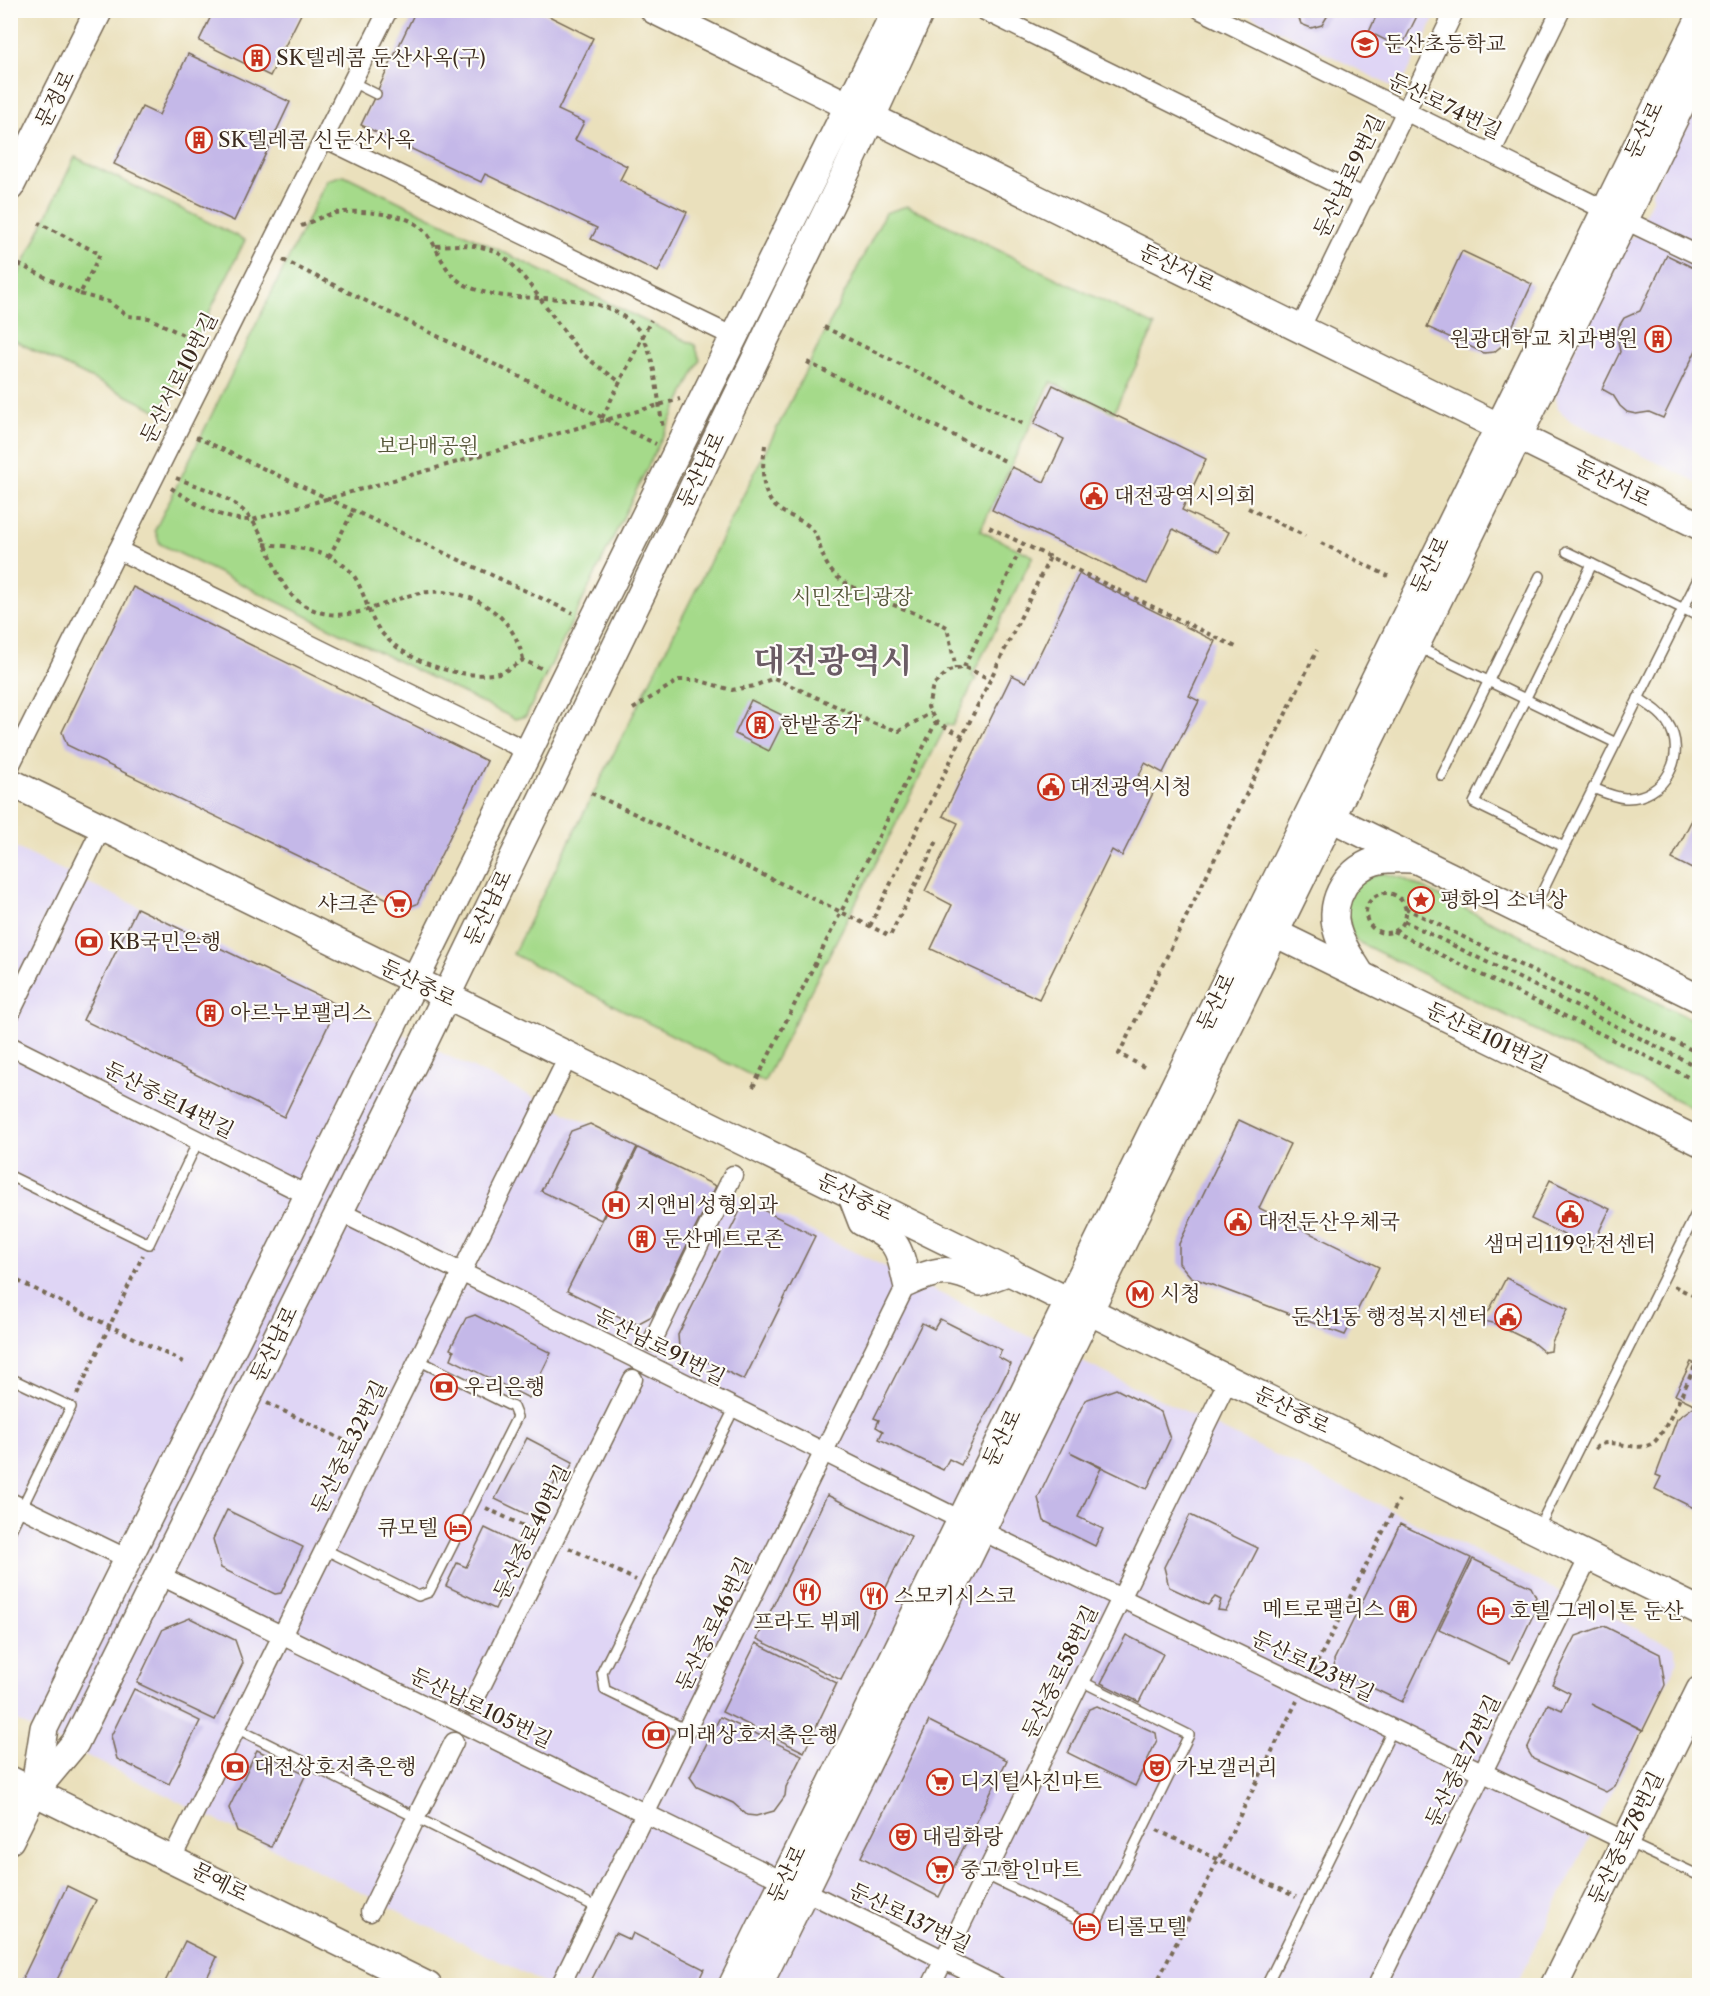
<svg xmlns="http://www.w3.org/2000/svg" width="1710" height="1996" font-family="'Libre Caslon Text','Noto Serif KR',serif">
  <rect width="100%" height="100%" fill="#fdfcf7"/>
  <filter id="ink" filterUnits="userSpaceOnUse"><feTurbulence type="fractalNoise" baseFrequency=".0167" numOctaves="2"/><feDisplacementMap in="SourceGraphic" scale="12" xChannelSelector="R" yChannelSelector="G"/><feConvolveMatrix kernelMatrix="1 2 1 2 8 2 1 2 1" color-interpolation-filters="sRGB"/></filter>
  <filter id="wash" filterUnits="userSpaceOnUse"><feTurbulence type="fractalNoise" baseFrequency=".008" numOctaves="4" result="noise"/><feDisplacementMap in="SourceGraphic" scale="24" xChannelSelector="R" yChannelSelector="G"/><feGaussianBlur stdDeviation="1.35" result="paint"/><feColorMatrix in="noise" values="0 0 0 0 0 0 0 0 0 0 0 0 0 0 0 0 0 1.4 0 .05"/><feComposite in="paint" operator="in"/></filter>
  <g filter="url(#wash)">
    <rect width="100%" height="100%" fill="#eae0bc"/>
    <g fill="#dfd5f5">
      <path d="M1241,11h197l-33,67 -12,9z"/>
      <path d="M1699,90v393l-128,-62 -13,-12 -3,-19 73,-151 6,-3 18,-36v-9z"/>
      <path d="M10,845l1664,802 4,13 -162,325h-969l-536,-267z"/>
    </g>
    <g fill="#a5da8a" stroke="#708254" stroke-width="1.5">
      <path d="M75,157l170,83 -85,172 -149,-73v-49z"/>
      <path d="M344,175l351,170 5,15 -174,356 -11,3 -355,-175 -5,-14 172,-350z"/>
      <path d="M907,206l248,120 -41,86 -63,-30 -71,149 53,25 -61,120 4,2 -24,48 -5,-2 -183,358 -251,-128 372,-741z"/>
      <path d="M1382,873l20,5 297,145v88l-341,-169 -7,-8 -5,-32 13,-21z"/>
    </g>
    <g id="blocks">
      <g fill="#c4b8e8">
        <path d="M214,10h89l-33,66 -71,-35z"/>
        <path d="M416,10h121l56,28 -35,72 26,12 -9,18 52,26 -7,14 67,32 -29,60 -67,-33 6,-11 -112,-54 -4,8 -120,-57z"/>
        <path d="M1296,10h35l-9,15 -11,3 -10,-4z"/>
        <path d="M1379,10h41l-19,38 -32,-16z"/>
        <path d="M188,54l102,48 -56,119 -120,-57 28,-57 17,8z"/>
        <path d="M1462,251l70,33 -28,60 -10,8 -10,1 -57,-26z"/>
        <path d="M1667,255l33,16v71l-37,76 -14,-6 -13,2 -9,-2 -7,-6 -7,-11 -11,-6 18,-37 -3,-17 2,-9 5,-8 16,-7z"/>
        <path d="M1053,385l153,74 -24,51 47,22 -10,20 -46,-23 -26,55 -155,-74 20,-43 32,15 20,-43 -30,-15z"/>
        <path d="M1079,574l136,67 -26,55 10,5 -36,72 -18,-10 -9,19 18,9 -32,65 -10,-6 -73,149 -108,-50 21,-44 -27,-14 33,-68 -15,-7 69,-141 14,7z"/>
        <path d="M133,587l354,174 -70,143 -11,4 -339,-163 -5,-13z"/>
        <path d="M751,700l35,17 -17,34 -34,-17z"/>
        <path d="M1700,804v69l-28,-14z"/>
        <path d="M137,908l201,97 -54,112 -201,-97z"/>
        <path d="M1239,1120l51,24 -31,64 120,59 -34,68 -154,-58 -12,-14v-19z"/>
        <path d="M590,1124l47,23 -36,73 -60,-29 30,-60z"/>
        <path d="M638,1148l78,38 -64,130 -13,7h-7l-65,-32z"/>
        <path d="M1550,1180l60,29 -19,39 -60,-29z"/>
        <path d="M745,1201l70,35 -71,144 -65,-32 -1,-13z"/>
        <path d="M1506,1278l62,31 -16,33 -1,9 -7,1 -12,-10 -39,-19 -9,-2 -1,-6 6,-4z"/>
        <path d="M475,1315l76,38 -22,45 -78,-39 3,-8 -4,-2 16,-31z"/>
        <path d="M940,1319l62,31 -4,7 13,7 -50,101 -12,-6 -6,11 -64,-31 4,-8 -7,-4 3,-7 -5,-2 48,-95 12,6z"/>
        <path d="M1691,1362l9,4v145l-45,-22 6,-12 -5,-2 21,-56 19,-14 -21,-10z"/>
        <path d="M1116,1389l45,23 9,27 -23,50 -77,-37 31,16 -23,49 25,12 -8,17 -51,-25 -6,-23 47,-98z"/>
        <path d="M527,1438l46,24 -7,14 -7,-2 -19,38 -14,2 -31,-15z"/>
        <path d="M827,1495l84,41 -70,144 -84,-41z"/>
        <path d="M227,1510l76,37 -22,46 -6,1 -54,-26 -8,-29z"/>
        <path d="M1190,1515l68,33 -32,63 -8,-1 3,-10 -6,-3 -7,8 -39,-18 -5,-20z"/>
        <path d="M1400,1524l71,34 -69,144 -67,-32 -1,-10z"/>
        <path d="M485,1528l39,19 -29,62 -49,-23 11,-23 9,4z"/>
        <path d="M1473,1559l58,28 5,10 -2,4 5,2 -29,60 -71,-34z"/>
        <path d="M190,1618l45,22 8,23 -28,57 -78,-37 26,-54z"/>
        <path d="M1604,1626l56,28 5,31 -22,45 -52,-26 51,26 -27,56 -9,6 -73,-33 -6,-10 21,-45 14,6 8,-17 -18,-9 24,-48z"/>
        <path d="M1126,1635l37,19 -24,48 -38,-19z"/>
        <path d="M756,1643l81,40 -33,69 -82,-40z"/>
        <path d="M134,1689l66,32 -31,63 -52,-25 -6,-23z"/>
        <path d="M1097,1706l59,27 1,7 -22,46 -67,-33 21,-44z"/>
        <path d="M720,1717l82,38 -16,32 -1,9 -11,15 -18,5 -9,-1 -14,-12 -36,-16 -7,-10z"/>
        <path d="M929,1721l78,39 -68,137 -78,-40z"/>
        <path d="M257,1750l49,24 -35,73 -34,-16 -8,-23z"/>
        <path d="M67,1886l29,14 -42,86h-35z"/>
        <path d="M615,1933l15,7 3,-7 71,36 -8,17h-103l-2,-5z"/>
        <path d="M185,1941l32,16 -14,29h-40z"/>
      </g>
    </g>
  </g>
  <g filter="url(#ink)">
    <use href="#blocks" fill-opacity="0" stroke="#786a55" stroke-width="1.5"/>
    <g fill="none" stroke-linecap="round" stroke-linejoin="round">
      <defs>
        <g id="lane">
          <path d="M352,82l24,12"/>
          <path d="M1567,552l25,12"/>
          <path d="M1700,575l-136,272 -90,-44 118,-239 108,53"/>
          <path d="M1418,647l198,96"/>
          <path d="M1442,776l98,-200"/>
          <path d="M1593,788c10,4 21,9 32,10 40,2 64,-44 42,-76 -7,-11 -19,-17 -29,-24"/>
          <path d="M1532,913l32,-66"/>
          <path d="M10,1176l139,68 50,-105"/>
          <path d="M10,1378l61,29 -61,125"/>
          <path d="M1538,1529l162,-323"/>
          <path d="M324,1549l94,47 11,-4 88,-175 -4,-10 -95,-47"/>
          <path d="M236,1728l362,180"/>
          <path d="M687,1730l-82,-40 -3,-18 132,-263"/>
          <path d="M1627,1842l73,34"/>
          <path d="M986,1875l100,48 13,-5 90,-183 -108,-54"/>
          <path d="M1266,1986l127,-257"/>
        </g>
        <g id="street">
          <path d="M983,10l382,188"/>
          <path d="M1201,10l404,200"/>
          <path d="M324,138l410,199"/>
          <path d="M1491,153l70,-143"/>
          <path d="M1625,220l75,36"/>
          <path d="M1300,329l155,-319"/>
          <path d="M118,550l411,202"/>
          <path d="M10,766l378,-756"/>
          <path d="M10,1014l92,-187"/>
          <path d="M10,1046l297,149"/>
          <path d="M340,1212l621,308"/>
          <path d="M652,1342l81,-167"/>
          <path d="M10,1502l118,57"/>
          <path d="M982,1531l643,310"/>
          <path d="M159,1575l624,306"/>
          <path d="M472,1705l161,-326"/>
          <path d="M420,1810l34,-68"/>
          <path d="M172,1858l396,-801"/>
          <path d="M805,1891l192,95"/>
          <path d="M370,1912l43,-88"/>
          <path d="M560,1986l347,-703"/>
          <path d="M931,1986l298,-608"/>
          <path d="M1377,1986l212,-429"/>
        </g>
        <g id="secondary">
          <path d="M654,10l1046,516"/>
          <path d="M10,187l89,-177"/>
          <path d="M10,782c564,277 1127,552 1690,829"/>
          <path d="M1315,810l385,189"/>
          <path d="M1275,933l425,209"/>
          <path d="M1361,975c-8,-14 -20,-29 -24,-45 -9,-30 12,-64 43,-70 10,-2 21,-1 32,-1"/>
          <path d="M852,1196l10,26c36,18 36,22 45,61 30,-14 44,-16 73,-1l30,-11"/>
          <path d="M10,1780l418,206"/>
          <path d="M34,1792l10,-64 852,-1718"/>
          <path d="M10,1840l24,-48 41,-49 348,-699 425,-876 73,-158"/>
          <path d="M732,1986l968,-1968"/>
          <path d="M758,1986l942,-1920"/>
          <path d="M1554,1986l146,-296"/>
        </g>
      </defs>
      <use href="#lane" stroke="#786a55" stroke-width="12"/>
      <use href="#street" stroke="#786a55" stroke-width="21"/>
      <use href="#secondary" stroke="#786a55" stroke-width="30"/>
      <g stroke="#786a55" stroke-width="4" stroke-dasharray="4.5 4.5" stroke-linecap="butt">
        <path d="M301,226c10,-4 20,-9 30,-12 17,-5 55,-1 72,4 37,11 31,48 59,65 47,29 123,-2 171,41 23,20 24,76 30,104"/>
        <path d="M436,246c21,-1 40,-3 60,6 23,10 63,76 83,98 11,12 28,22 41,32"/>
        <path d="M283,260l373,184"/>
        <path d="M18,264l62,30 20,-40 -61,-31"/>
        <path d="M80,294l29,8 19,14 21,2 44,22"/>
        <path d="M824,327l201,98"/>
        <path d="M807,362l198,99"/>
        <path d="M602,418l49,-98"/>
        <path d="M196,437l377,176"/>
        <path d="M765,445c-2,19 -6,46 10,61 9,9 24,12 35,21 11,11 9,32 25,48 21,20 84,37 112,52l9,42"/>
        <path d="M176,478c26,10 57,18 75,41 27,34 21,81 72,94 34,8 65,-14 97,-20 47,-8 95,20 103,67"/>
        <path d="M171,488c25,16 51,33 81,32l428,-121"/>
        <path d="M1248,508l57,28"/>
        <path d="M989,527l61,30"/>
        <path d="M1321,543l67,33"/>
        <path d="M264,544c30,3 64,5 86,27 13,14 16,38 26,54 22,35 83,56 123,48 8,-2 17,-9 24,-13l22,10"/>
        <path d="M329,557l24,-46"/>
        <path d="M964,667l59,-123"/>
        <path d="M633,709l46,-29h18l35,10 22,-4 20,-8 101,46 24,7 32,-18"/>
        <path d="M963,736l-27,-14 -8,-15 5,-22 16,-14 15,-4 26,12"/>
        <path d="M591,793l250,119 95,-190"/>
        <circle cx="1386" cy="913" r="20"/>
        <path d="M1405,908l295,146"/>
        <path d="M1404,921l296,147"/>
        <path d="M870,926l180,-369 188,91"/>
        <path d="M1393,931l307,152"/>
        <path d="M1144,1067l-25,-13 198,-404"/>
        <path d="M753,1087l88,-175 49,24 47,-95"/>
        <path d="M10,1277l175,86"/>
        <path d="M1674,1286l18,9"/>
        <path d="M77,1395l66,-140"/>
        <path d="M267,1403l89,43"/>
        <path d="M1595,1449c11,-16 40,6 58,-6 13,-9 38,-70 47,-88"/>
        <path d="M486,1508l52,25"/>
        <path d="M569,1548l67,32"/>
        <path d="M1313,1671l86,-171"/>
        <path d="M1157,1830l139,67"/>
        <path d="M1155,1986l142,-285"/>
      </g>
      <use href="#lane" stroke="#fff" stroke-width="9"/>
      <use href="#street" stroke="#fff" stroke-width="18"/>
      <use href="#secondary" stroke="#fff" stroke-width="27"/>
    </g>
  </g>
  <defs>
    <symbol id="school-ring" viewBox="-11 -11 22 22"><circle r="9.5" fill="#fdfcf7" stroke="#c8321e" stroke-width="1.5"/><path d="M0-5L7-2L0 1L-7-2ZM-4 1L0 2.5L4 1V4Q0 6-4 4Z" fill="#c8321e"/></symbol>
    <symbol id="building-ring" viewBox="-11 -11 22 22"><circle r="9.5" fill="#fdfcf7" stroke="#c8321e" stroke-width="1.5"/><path d="M-4-6H4V6H1V3H-1V6H-4ZM-2.5-4.3h1.7v1.8h-1.7ZM.8-4.3h1.7v1.8H.8ZM-2.5-1h1.7V.8h-1.7ZM.8-1h1.7V.8H.8Z" fill="#c8321e"/></symbol>
    <symbol id="civic-ring" viewBox="-11 -11 22 22"><circle r="9.5" fill="#fdfcf7" stroke="#c8321e" stroke-width="1.5"/><path d="M-.6-6.5H3V-4.5H.6V-3L4-1V1h2V6H-6V1h2V-1L-.6-3ZM-1.2 2.5V6h2.4V2.5Z" fill="#c8321e"/></symbol>
    <symbol id="sight-ring" viewBox="-11 -11 22 22"><circle r="9.5" fill="#fdfcf7" stroke="#c8321e" stroke-width="1.5"/><path d="M0-6L1.8-2.2L6-1.7L2.9 1.2L3.7 5.4L0 3.3L-3.7 5.4L-2.9 1.2L-6-1.7L-1.8-2.2Z" fill="#c8321e"/></symbol>
    <symbol id="supermarket-ring" viewBox="-11 -11 22 22"><circle r="9.5" fill="#fdfcf7" stroke="#c8321e" stroke-width="1.5"/><path d="M-6-5.5h2.5l.6 2H6L4.5 2H-2.5L-4.4-4H-6ZM-1.5 3.2a1.3 1.3 0 1 0 .1 0ZM3 3.2a1.3 1.3 0 1 0 .1 0Z" fill="#c8321e"/></symbol>
    <symbol id="bank-ring" viewBox="-11 -11 22 22"><circle r="9.5" fill="#fdfcf7" stroke="#c8321e" stroke-width="1.5"/><path d="M-6-4H6V4H-6ZM0-2.3a2.3 2.3 0 1 0 0 4.6a2.3 2.3 0 1 0 0-4.6Z" fill="#c8321e"/></symbol>
    <symbol id="hospital-ring" viewBox="-11 -11 22 22"><circle r="9.5" fill="#fdfcf7" stroke="#c8321e" stroke-width="1.5"/><path d="M-5-5h3v3.5h4V-5h3V5h-3V1.5h-4V5h-3Z" fill="#c8321e"/></symbol>
    <symbol id="metro-ring" viewBox="-11 -11 22 22"><circle r="9.5" fill="#fdfcf7" stroke="#c8321e" stroke-width="1.5"/><path d="M-5.5 5V-5H-3L0 0L3-5H5.5V5H3V-.5L0 4L-3-.5V5Z" fill="#c8321e"/></symbol>
    <symbol id="hotel-ring" viewBox="-11 -11 22 22"><circle r="9.5" fill="#fdfcf7" stroke="#c8321e" stroke-width="1.5"/><path d="M-6-4.5h1.5V1H6V5H4.5V3h-9V5H-6ZM-4 0a1.8 1.8 0 1 1 3.6 0ZM.5 0V-2.5h3Q6-2.5 6 0Z" fill="#c8321e"/></symbol>
    <symbol id="restaurant-ring" viewBox="-11 -11 22 22"><circle r="9.5" fill="#fdfcf7" stroke="#c8321e" stroke-width="1.5"/><path d="M-5-6h1v4h1v-4h1v4h1v-4h1v5L-1.5 .5V6h-2V.5L-5-1ZM5-6V6H3V1.5H1.5Q1.5-4 5-6Z" fill="#c8321e"/></symbol>
    <symbol id="theatre-ring" viewBox="-11 -11 22 22"><circle r="9.5" fill="#fdfcf7" stroke="#c8321e" stroke-width="1.5"/><path d="M-5-5.5Q0-4 5-5.5V0Q5 5 0 6Q-5 5-5 0ZM-3.3-2.5H-1v1.5H-3.3ZM1-2.5H3.3v1.5H1ZM-2.8 1Q0 5.5 2.8 1Z" fill="#c8321e"/></symbol>
  </defs>
  <g fill-rule="evenodd">
    <use href="#school-ring" x="1350" y="29" width="30" height="30"/>
    <use href="#building-ring" x="242" y="43" width="30" height="30"/>
    <use href="#building-ring" x="184" y="125" width="30" height="30"/>
    <use href="#building-ring" x="1643" y="324" width="30" height="30"/>
    <use href="#civic-ring" x="1079" y="481" width="30" height="30"/>
    <use href="#building-ring" x="745" y="710" width="30" height="30"/>
    <use href="#civic-ring" x="1036" y="772" width="30" height="30"/>
    <use href="#sight-ring" x="1406" y="885" width="30" height="30"/>
    <use href="#supermarket-ring" x="383" y="889" width="30" height="30"/>
    <use href="#bank-ring" x="74" y="927" width="30" height="30"/>
    <use href="#building-ring" x="195" y="998" width="30" height="30"/>
    <use href="#hospital-ring" x="601" y="1190" width="30" height="30"/>
    <use href="#civic-ring" x="1555" y="1199" width="30" height="30"/>
    <use href="#civic-ring" x="1223" y="1207" width="30" height="30"/>
    <use href="#building-ring" x="627" y="1224" width="30" height="30"/>
    <use href="#metro-ring" x="1125" y="1279" width="30" height="30"/>
    <use href="#civic-ring" x="1493" y="1302" width="30" height="30"/>
    <use href="#bank-ring" x="429" y="1372" width="30" height="30"/>
    <use href="#hotel-ring" x="443" y="1513" width="30" height="30"/>
    <use href="#restaurant-ring" x="792" y="1577" width="30" height="30"/>
    <use href="#restaurant-ring" x="859" y="1581" width="30" height="30"/>
    <use href="#building-ring" x="1388" y="1594" width="30" height="30"/>
    <use href="#hotel-ring" x="1476" y="1596" width="30" height="30"/>
    <use href="#bank-ring" x="641" y="1720" width="30" height="30"/>
    <use href="#bank-ring" x="220" y="1752" width="30" height="30"/>
    <use href="#theatre-ring" x="1142" y="1753" width="30" height="30"/>
    <use href="#supermarket-ring" x="925" y="1767" width="30" height="30"/>
    <use href="#theatre-ring" x="888" y="1822" width="30" height="30"/>
    <use href="#supermarket-ring" x="925" y="1855" width="30" height="30"/>
    <use href="#hotel-ring" x="1072" y="1912" width="30" height="30"/>
  </g>
  <g text-anchor="middle" stroke-width="4.5" stroke-linejoin="round" paint-order="stroke">
    <g font-size="21" fill="#3b2a1e" stroke="#fdfcf7" text-anchor="start">
      <text x="1384" y="51">둔산초등학교</text>
      <text x="276" y="65">SK텔레콤 둔산사옥(구)</text>
      <text x="218" y="147">SK텔레콤 신둔산사옥</text>
      <text x="1638" y="346" text-anchor="end">원광대학교 치과병원</text>
      <text x="1114" y="503">대전광역시의회</text>
      <text x="780" y="732">한밭종각</text>
      <text x="1070" y="794">대전광역시청</text>
      <text x="1440" y="907">평화의 소녀상</text>
      <text x="378" y="911" text-anchor="end">샤크존</text>
      <text x="109" y="949">KB국민은행</text>
      <text x="230" y="1020">아르누보팰리스</text>
      <text x="636" y="1212">지앤비성형외과</text>
      <text x="1258" y="1229">대전둔산우체국</text>
      <text x="662" y="1246">둔산메트로존</text>
      <text x="1570" y="1251" text-anchor="middle">샘머리119안전센터</text>
      <text x="1160" y="1301">시청</text>
      <text x="1488" y="1324" text-anchor="end">둔산1동 행정복지센터</text>
      <text x="464" y="1394">우리은행</text>
      <text x="438" y="1535" text-anchor="end">큐모텔</text>
      <text x="894" y="1603">스모키시스코</text>
      <text x="1384" y="1616" text-anchor="end">메트로팰리스</text>
      <text x="1510" y="1618">호텔 그레이톤 둔산</text>
      <text x="807" y="1629" text-anchor="middle">프라도 뷔페</text>
      <text x="676" y="1742">미래상호저축은행</text>
      <text x="254" y="1774">대전상호저축은행</text>
      <text x="1176" y="1775">가보갤러리</text>
      <text x="960" y="1789">디지털사진마트</text>
      <text x="922" y="1844">대림화랑</text>
      <text x="960" y="1877">중고할인마트</text>
      <text x="1106" y="1934">티롤모텔</text>
    </g>
    <g font-size="21" fill="#3b2a1e" stroke="#fdfcf7">
      <text transform="translate(55 99) rotate(-63)" y="7">문정로</text>
      <text transform="translate(1445 106) rotate(26)" y="7">둔산로74번길</text>
      <text transform="translate(1644 130) rotate(-64)" y="7">둔산로</text>
      <text transform="translate(1349 176) rotate(-64)" y="7">둔산남로9번길</text>
      <text transform="translate(1177 268) rotate(26)" y="7">둔산서로</text>
      <text transform="translate(179 378) rotate(-63)" y="7">둔산서로10번길</text>
      <text transform="translate(701 470) rotate(-64)" y="7">둔산남로</text>
      <text transform="translate(1613 483) rotate(26)" y="7">둔산서로</text>
      <text transform="translate(1430 565) rotate(-64)" y="7">둔산로</text>
      <text transform="translate(488 908) rotate(-64)" y="7">둔산남로</text>
      <text transform="translate(418 983) rotate(26)" y="7">둔산중로</text>
      <text transform="translate(1216 1002) rotate(-64)" y="7">둔산로</text>
      <text transform="translate(1487 1037) rotate(26)" y="7">둔산로101번길</text>
      <text transform="translate(169 1100) rotate(27)" y="7">둔산중로14번길</text>
      <text transform="translate(855 1197) rotate(26)" y="7">둔산중로</text>
      <text transform="translate(274 1344) rotate(-64)" y="7">둔산남로</text>
      <text transform="translate(660 1347) rotate(27)" y="7">둔산남로91번길</text>
      <text transform="translate(1292 1410) rotate(26)" y="7">둔산중로</text>
      <text transform="translate(1002 1438) rotate(-64)" y="7">둔산로</text>
      <text transform="translate(349 1447) rotate(-64)" y="7">둔산중로32번길</text>
      <text transform="translate(532 1532) rotate(-64)" y="7">둔산중로40번길</text>
      <text transform="translate(714 1624) rotate(-64)" y="7">둔산중로46번길</text>
      <text transform="translate(1313 1666) rotate(26)" y="7">둔산로123번길</text>
      <text transform="translate(1060 1672) rotate(-64)" y="7">둔산중로58번길</text>
      <text transform="translate(481 1708) rotate(26)" y="7">둔산남로105번길</text>
      <text transform="translate(1463 1761) rotate(-64)" y="7">둔산중로72번길</text>
      <text transform="translate(1626 1838) rotate(-64)" y="7">둔산중로78번길</text>
      <text transform="translate(787 1874) rotate(-64)" y="7">둔산로</text>
      <text transform="translate(220 1882) rotate(27)" y="7">문예로</text>
      <text transform="translate(910 1918) rotate(26)" y="7">둔산로137번길</text>
    </g>
    <g font-size="21" fill="#565639" stroke="#fdfcf7">
      <text x="428" y="453">보라매공원</text>
      <text x="852" y="604">시민잔디광장</text>
    </g>
    <g font-size="33" font-weight="bold" fill="#6b5c65" stroke="#fdfcf7">
      <text x="833" y="672">대전광역시</text>
    </g>
  </g>
  <rect width="1710" height="1996" fill="none" stroke="#fdfcf7" stroke-width="36"/>
</svg>
